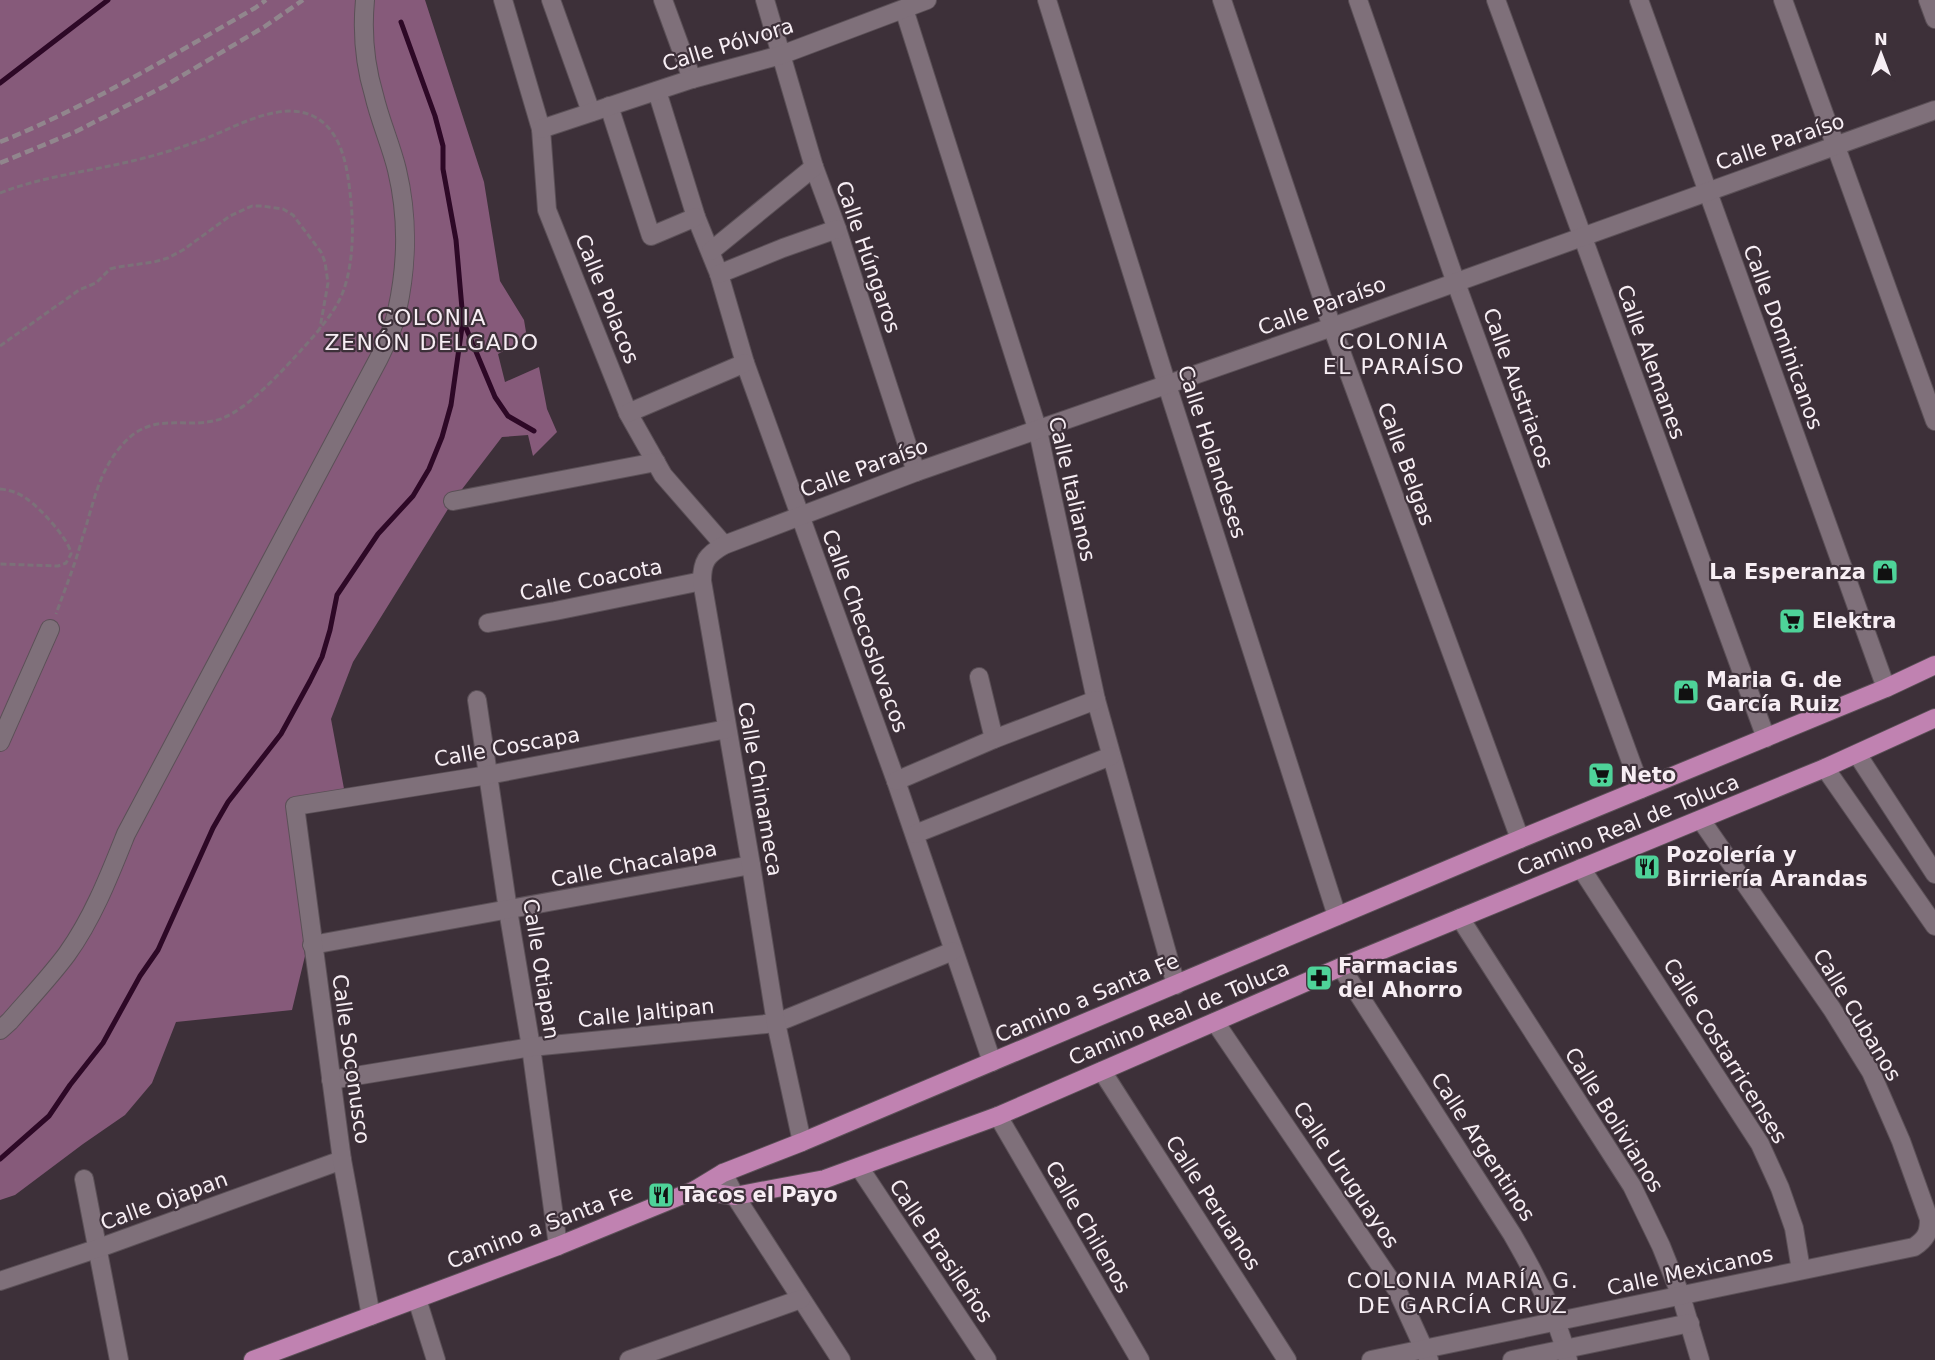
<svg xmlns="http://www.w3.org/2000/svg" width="1935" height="1360" font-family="'DejaVu Sans',sans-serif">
  <rect width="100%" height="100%" fill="#3d3039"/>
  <path fill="#865a7a" d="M0,0h425l59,182 16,99 24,39 3,18 -29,16 7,28 34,-15 8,42 10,23 -24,24 -5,-21 -26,2 -49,64 -100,161 -22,57 14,75 -56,10 16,152 -13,54 -116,12 -24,61 -27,32 -42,29 -68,51 -15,5z"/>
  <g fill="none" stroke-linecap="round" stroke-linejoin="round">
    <g stroke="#2d0826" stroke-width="5">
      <path d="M0,83l108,-83"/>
      <path d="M464,323l31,74 13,19 26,15"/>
      <path d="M0,1159l49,-43 21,-31 33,-42 37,-67 18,-26 55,-122 15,-26 53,-68 29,-53 12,-24 8,-27 7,-35 41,-61 35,-38 16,-27 13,-32 9,-32 12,-85 -7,-80 -13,-71v-23l-8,-30 -34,-94"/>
    </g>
    <defs>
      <g id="minor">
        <path d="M503,0l38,129 6,81 81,203 35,62 61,70"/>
        <path d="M551,0l40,112"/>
        <path d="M663,0l29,79"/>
        <path d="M765,0l49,167 23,62 79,243"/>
        <path d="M1047,0l120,385 170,531"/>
        <path d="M1222,0l110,327 188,512"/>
        <path d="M1358,0l98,283 185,506"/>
        <path d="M1496,0l270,738"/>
        <path d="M1639,0l247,688"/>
        <path d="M1783,0l152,421"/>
        <path d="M1928,0l7,19"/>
        <path d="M904,9l134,422 58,269 80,285"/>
        <path d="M657,91l39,126 23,57 26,89 151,418 96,281"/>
        <path d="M609,106l42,130 45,-19"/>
        <path d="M541,129l151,-50 89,-24 146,-55"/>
        <path d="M711,251l103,-84"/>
        <path d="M719,274l64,-26 54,-19"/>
        <path d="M628,413l117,-50"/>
        <path d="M453,501l203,-39"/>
        <path d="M488,623l67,-12 147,-30"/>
        <path d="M979,677l15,62"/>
        <path d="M477,700l31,210 23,137 27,199"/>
        <path d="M0,742l50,-113"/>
        <path d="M1857,754l78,120"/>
        <path d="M1825,768l110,158"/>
        <path d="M896,781l98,-42 102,-39"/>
        <path d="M915,834l196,-78"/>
        <path d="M1581,868l179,276 20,44 14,40 7,42"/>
        <path d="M1460,918l172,268 29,60 20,50 19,64"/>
        <path d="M312,945l439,-80"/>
        <path d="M1341,967l171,267c23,40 45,81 56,126"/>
        <path d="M1215,1022l182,268 32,70"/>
        <path d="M0,1030l10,-9c19,-22 40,-44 57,-67 26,-36 43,-80 59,-120l253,-476c7,-15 15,-30 18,-47 10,-45 11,-95 0,-141 -6,-25 -17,-49 -23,-75 -9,-30 -12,-63 -9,-95"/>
        <path d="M1102,1071l185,289"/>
        <path d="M331,1080l200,-33 245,-24 177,-72"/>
        <path d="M998,1116l142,244"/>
        <path d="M802,1142l-26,-119 -25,-158 -49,-284c0,-20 5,-26 22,-36l192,-73 416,-145 603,-217"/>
        <path d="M859,1167l128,193"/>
        <path d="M723,1173l12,23 106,164"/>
        <path d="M84,1179l35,181"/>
        <path d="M0,1281l99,-33 243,-88"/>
        <path d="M417,1299l19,61"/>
        <path d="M371,1316l-29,-156 -47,-354 193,-31 239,-46"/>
        <path d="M629,1360l172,-61"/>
        <path d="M1371,1360l543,-113c12,-8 15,-14 15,-28l-28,-78 -30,-69 -39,-63 -131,-189"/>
        <path d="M1512,1360l178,-37"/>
      </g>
      <g id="major">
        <path d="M695,1190l40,6 90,-17 173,-63 343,-149 484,-199 110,-50"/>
        <path d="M253,1360l305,-114 137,-56 28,-17 79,-31 718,-303 366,-151 49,-23"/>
      </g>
    </defs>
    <use href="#minor" stroke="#5b5057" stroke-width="20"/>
    <use href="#major" stroke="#5b5057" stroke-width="20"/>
    <g stroke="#7c7179" stroke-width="3" stroke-dasharray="6 3" stroke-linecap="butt">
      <path d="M0,193c46,-18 96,-22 144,-35 17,-4 35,-10 52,-16 34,-11 81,-43 117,-26 31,15 35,56 38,86 3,31 2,69 -11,97 -9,17 -23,34 -36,48 -19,21 -55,61 -81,71 -35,14 -69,-10 -101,27 -24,27 -29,61 -40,94 -7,26 -17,50 -26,75"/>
      <path d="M0,346l79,-56 17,-7 14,-14 8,-2 36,-5 14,-4 15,-8 47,-34 22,-10h10l21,3 10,6 28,37 4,10 3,21 -8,45"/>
      <path d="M0,489c10,1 19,4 27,10 12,8 43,41 44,55l-5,9 -8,3 -58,-2"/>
    </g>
    <use href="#minor" stroke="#7f707a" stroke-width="18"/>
    <use href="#major" stroke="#c082b1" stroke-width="18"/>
    <g stroke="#91868d" stroke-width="4.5" stroke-dasharray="9 4.5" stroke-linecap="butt">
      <path d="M0,142c89,-36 171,-86 255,-134l11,-8"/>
      <path d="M0,163l75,-31 88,-45 101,-60 39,-27"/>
    </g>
  </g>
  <defs>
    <symbol id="shop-square" viewBox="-11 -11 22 22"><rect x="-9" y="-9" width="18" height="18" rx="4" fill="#4ed399" stroke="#3d3039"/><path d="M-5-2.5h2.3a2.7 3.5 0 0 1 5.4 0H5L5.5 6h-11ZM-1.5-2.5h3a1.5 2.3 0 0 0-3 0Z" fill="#111"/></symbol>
    <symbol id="supermarket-square" viewBox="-11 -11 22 22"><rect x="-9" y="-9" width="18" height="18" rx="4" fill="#4ed399" stroke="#3d3039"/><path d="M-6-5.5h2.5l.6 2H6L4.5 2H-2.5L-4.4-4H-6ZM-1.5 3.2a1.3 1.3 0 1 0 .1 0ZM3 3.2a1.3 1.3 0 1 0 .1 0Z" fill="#111"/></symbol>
    <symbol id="restaurant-square" viewBox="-11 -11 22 22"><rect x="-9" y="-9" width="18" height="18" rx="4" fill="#4ed399" stroke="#3d3039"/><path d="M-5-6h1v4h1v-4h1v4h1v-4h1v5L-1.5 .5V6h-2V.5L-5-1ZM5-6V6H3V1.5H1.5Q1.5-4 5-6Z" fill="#111"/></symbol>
    <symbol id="pharmacy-square" viewBox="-11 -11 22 22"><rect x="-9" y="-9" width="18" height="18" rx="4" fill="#4ed399" stroke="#3d3039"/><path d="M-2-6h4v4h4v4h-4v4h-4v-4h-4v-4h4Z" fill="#111"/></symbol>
  </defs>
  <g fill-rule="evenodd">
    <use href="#shop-square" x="1870" y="557" width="30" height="30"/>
    <use href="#supermarket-square" x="1777" y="606" width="30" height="30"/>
    <use href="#shop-square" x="1671" y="677" width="30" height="30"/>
    <use href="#supermarket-square" x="1586" y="760" width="30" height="30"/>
    <use href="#restaurant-square" x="1632" y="852" width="30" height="30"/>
    <use href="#pharmacy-square" x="1304" y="963" width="30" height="30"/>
    <use href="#restaurant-square" x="646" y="1180" width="30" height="30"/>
  </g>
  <g text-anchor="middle" stroke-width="4.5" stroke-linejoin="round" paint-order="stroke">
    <g font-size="21" fill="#f7eef4" stroke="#3d3039">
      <text transform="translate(728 45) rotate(-17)" y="7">Calle Pólvora</text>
      <text transform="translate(1780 142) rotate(-19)" y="7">Calle Paraíso</text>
      <text transform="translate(868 257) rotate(71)" y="7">Calle Húngaros</text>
      <text transform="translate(607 299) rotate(68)" y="7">Calle Polacos</text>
      <text transform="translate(1322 306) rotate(-20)" y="7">Calle Paraíso</text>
      <text transform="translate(1783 337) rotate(70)" y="7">Calle Dominicanos</text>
      <text transform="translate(1651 362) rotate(70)" y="7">Calle Alemanes</text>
      <text transform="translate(1518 388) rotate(70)" y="7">Calle Austriacos</text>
      <text transform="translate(1212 452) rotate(72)" y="7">Calle Holandeses</text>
      <text transform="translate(1406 464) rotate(70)" y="7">Calle Belgas</text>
      <text transform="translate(864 468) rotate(-20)" y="7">Calle Paraíso</text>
      <text transform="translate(1072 489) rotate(77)" y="7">Calle Italianos</text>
      <text transform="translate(591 580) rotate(-11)" y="7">Calle Coacota</text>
      <text transform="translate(865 631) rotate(70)" y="7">Calle Checoslovacos</text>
      <text transform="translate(507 747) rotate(-10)" y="7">Calle Coscapa</text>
      <text transform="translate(760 789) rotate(80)" y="7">Calle Chinameca</text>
      <text transform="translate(1628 825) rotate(-22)" y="7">Camino Real de Toluca</text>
      <text transform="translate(634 864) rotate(-11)" y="7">Calle Chacalapa</text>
      <text transform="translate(541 969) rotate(81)" y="7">Calle Otiapan</text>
      <text transform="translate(1087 998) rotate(-23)" y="7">Camino a Santa Fe</text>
      <text transform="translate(646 1013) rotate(-6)" y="7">Calle Jaltipan</text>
      <text transform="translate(1179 1013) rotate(-23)" y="7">Camino Real de Toluca</text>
      <text transform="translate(1857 1015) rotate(59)" y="7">Calle Cubanos</text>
      <text transform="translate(1725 1051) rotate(58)" y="7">Calle Costarricenses</text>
      <text transform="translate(351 1059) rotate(82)" y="7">Calle Soconusco</text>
      <text transform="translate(1614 1120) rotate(58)" y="7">Calle Bolivianos</text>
      <text transform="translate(1483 1147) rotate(57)" y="7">Calle Argentinos</text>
      <text transform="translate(1346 1175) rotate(56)" y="7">Calle Uruguayos</text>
      <text transform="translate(164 1201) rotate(-20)" y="7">Calle Ojapan</text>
      <text transform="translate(1213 1203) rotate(57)" y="7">Calle Peruanos</text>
      <text transform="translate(540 1227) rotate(-21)" y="7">Camino a Santa Fe</text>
      <text transform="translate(1088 1227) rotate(60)" y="7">Calle Chilenos</text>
      <text transform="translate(941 1251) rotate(56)" y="7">Calle Brasileños</text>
      <text transform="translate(1690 1271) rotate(-12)" y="7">Calle Mexicanos</text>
    </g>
    <g font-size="21" font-weight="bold" fill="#f7eef4" stroke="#3d3039" text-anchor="start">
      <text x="1866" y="579" text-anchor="end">La Esperanza</text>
      <text x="1812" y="628">Elektra</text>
      <text x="1706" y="687">Maria G. de<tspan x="1706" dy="24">García Ruiz</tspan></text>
      <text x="1620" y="782">Neto</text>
      <text x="1666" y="862">Pozolería y<tspan x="1666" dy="24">Birriería Arandas</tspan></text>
      <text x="1338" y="973">Farmacias<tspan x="1338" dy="24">del Ahorro</tspan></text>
      <text x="680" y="1202">Tacos el Payo</text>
    </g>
    <g font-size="22" letter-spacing="1.5" fill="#f7eef4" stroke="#3d3039">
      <text x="432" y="325">COLONIA<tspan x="432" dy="25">ZENÓN DELGADO</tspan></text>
      <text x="1394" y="349">COLONIA<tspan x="1394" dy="25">EL PARAÍSO</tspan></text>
      <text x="1463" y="1288">COLONIA MARÍA G.<tspan x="1463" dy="25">DE GARCÍA CRUZ</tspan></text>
    </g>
  </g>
  <g transform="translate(1881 54)" stroke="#3d3039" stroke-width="4.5" paint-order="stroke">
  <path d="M0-4.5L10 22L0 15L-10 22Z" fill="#f7eef4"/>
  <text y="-9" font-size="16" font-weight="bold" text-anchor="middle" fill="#f7eef4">N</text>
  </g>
</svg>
